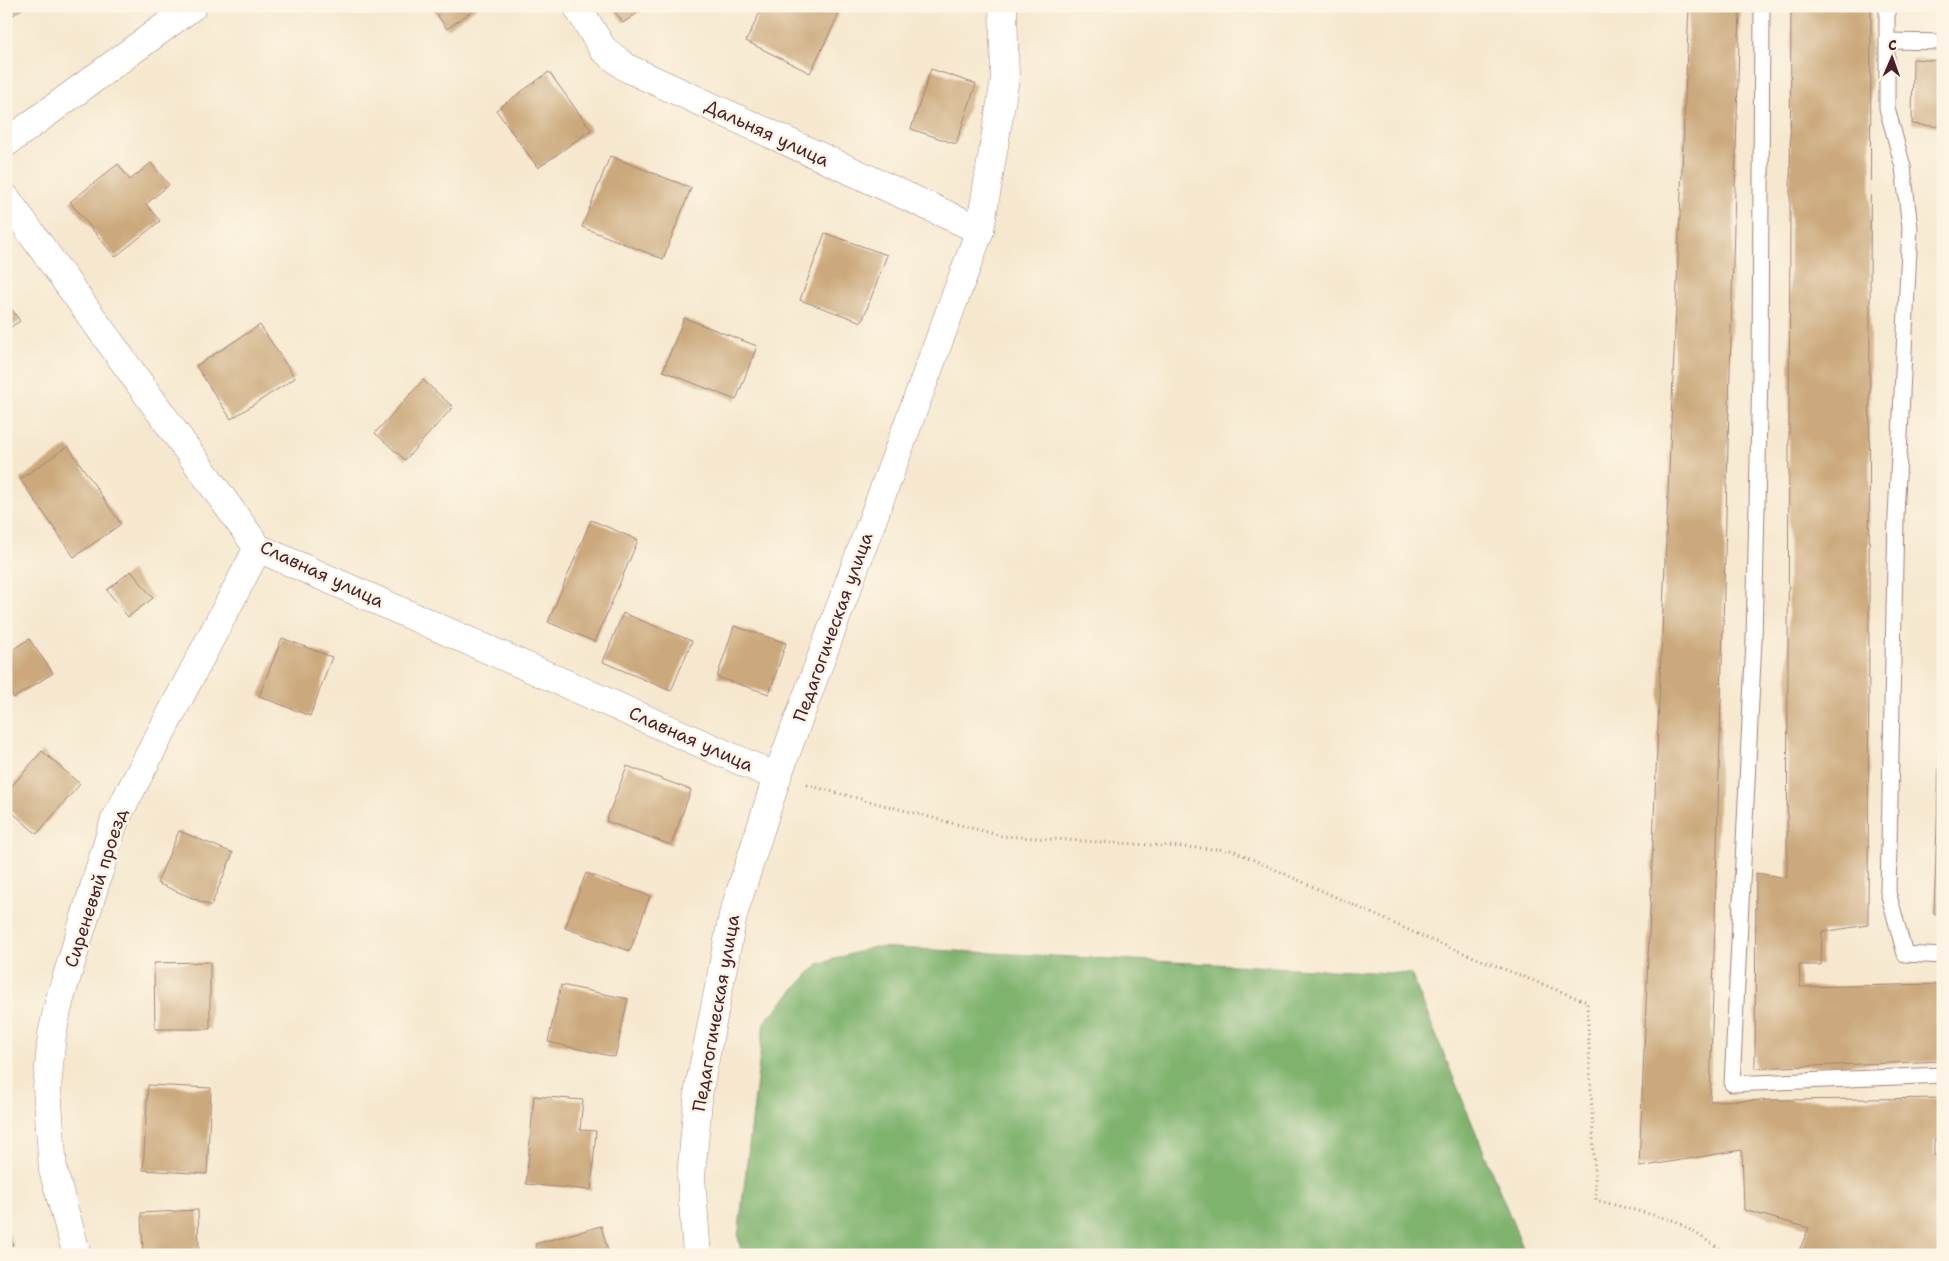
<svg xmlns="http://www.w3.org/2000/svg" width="1949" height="1261" font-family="'Shantell Sans',sans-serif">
  <rect width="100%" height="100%" fill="#fcf5e5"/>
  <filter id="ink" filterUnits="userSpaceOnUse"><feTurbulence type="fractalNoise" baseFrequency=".02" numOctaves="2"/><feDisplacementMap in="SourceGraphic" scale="10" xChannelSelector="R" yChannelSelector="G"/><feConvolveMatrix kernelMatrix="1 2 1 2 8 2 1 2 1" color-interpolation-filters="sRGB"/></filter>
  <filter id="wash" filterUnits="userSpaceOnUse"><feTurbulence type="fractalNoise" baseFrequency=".0096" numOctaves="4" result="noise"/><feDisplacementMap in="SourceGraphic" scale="20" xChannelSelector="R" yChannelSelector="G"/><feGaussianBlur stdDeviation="1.12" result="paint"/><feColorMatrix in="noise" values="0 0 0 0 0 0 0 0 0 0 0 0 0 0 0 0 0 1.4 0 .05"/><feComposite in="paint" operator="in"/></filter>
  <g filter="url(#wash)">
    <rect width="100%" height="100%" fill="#f6e8cf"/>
    <path fill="#7eb26d" stroke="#64684c" d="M874,947l537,27 115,281h-784l-4,-18 26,-215 54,-58z"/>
    <g id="blocks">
      <g fill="#cba97c">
        <path d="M6,6h20l-20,14z"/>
        <path d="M431,6h48l-32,23z"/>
        <path d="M611,6h36l-24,17z"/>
        <path d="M763,6h61l15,8 -29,59 -64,-32z"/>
        <path d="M1689,6h51l-30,1095 233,-3v42h-9v15l9,2v98h-146l12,-27 -65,-18 -2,-60 -103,17z"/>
        <path d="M1791,6h80l-3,919 -46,7 -1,33h-22l1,22 143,-3v77l-188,7 1,-195 31,5z"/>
        <path d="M1913,59l30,2v66l-31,-3z"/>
        <path d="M931,69l45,15 -20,60 -45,-15z"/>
        <path d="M549,72l42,58 -53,38 -42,-58z"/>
        <path d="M610,156l81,32 -28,71 -81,-32z"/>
        <path d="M151,163l18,22 -23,19 14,17 -45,36 -45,-55 48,-38 12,16z"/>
        <path d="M825,233l62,22 -25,67 -62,-22z"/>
        <path d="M6,301l14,20 -14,9z"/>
        <path d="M684,318l73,28 -21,54 -73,-29z"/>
        <path d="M260,325l35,53 -64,41 -35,-53z"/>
        <path d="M423,380l30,27 -48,53 -30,-27z"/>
        <path d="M68,446l53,78 -47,33 -54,-78z"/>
        <path d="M591,520l47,20 -43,102 -47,-20z"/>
        <path d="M131,571l22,27 -25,19 -21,-27z"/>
        <path d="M623,613l69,28 -21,50 -68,-29z"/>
        <path d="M734,626l52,17 -17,51 -52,-17z"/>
        <path d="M282,638l50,19 -22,59 -51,-20z"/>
        <path d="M29,639l24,34 -39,25 -8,-12v-32z"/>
        <path d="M1941,705h2v210l-9,-1z"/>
        <path d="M42,751l38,33 -43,50 -31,-27v-14z"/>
        <path d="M627,766l64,24 -20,55 -65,-24z"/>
        <path d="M179,831l54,22 -22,53 -54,-23z"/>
        <path d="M586,873l64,23 -20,55 -65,-23z"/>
        <path d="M210,962v67h-55l-1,-66z"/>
        <path d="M561,985l67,14 -13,58 -67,-15z"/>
        <path d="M148,1085l63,3 -4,86 -64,-4z"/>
        <path d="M534,1096l49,4 -3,30 16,1 -5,59 -65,-6z"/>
        <path d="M198,1210l1,45h-56l-2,-42z"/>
        <path d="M6,1225l7,20 -7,2z"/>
        <path d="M601,1226l8,29h-71l-3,-11z"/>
      </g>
    </g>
  </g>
  <g filter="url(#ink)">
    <use href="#blocks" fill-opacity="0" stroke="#a0847d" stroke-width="1"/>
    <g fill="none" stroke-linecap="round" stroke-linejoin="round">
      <defs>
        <g id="service">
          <path d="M1762,6l-2,365 -6,269 -22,444 211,-9"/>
          <path d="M1887,6v102l16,59 7,61 -14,289 -8,375 17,62 38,2"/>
          <path d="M1887,41l56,1"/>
        </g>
        <g id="minor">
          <path d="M577,6l26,43 24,19 353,162"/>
          <path d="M6,143l187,-137"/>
          <path d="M6,198l252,350 519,229"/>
          <path d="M77,1255l-24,-85 -6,-82 5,-53 7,-33 55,-180 144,-274"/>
          <path d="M697,1255l-6,-78 8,-88 34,-174 44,-138 203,-547 25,-151 -2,-73"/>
        </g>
      </defs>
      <use href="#service" stroke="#a0847d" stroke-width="17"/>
      <use href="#minor" stroke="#a0847d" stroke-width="29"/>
      <path stroke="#a0847d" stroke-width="3" stroke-dasharray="1 4" stroke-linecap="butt" d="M807,785l195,51 230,14 194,88 161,64 9,198 80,21 54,34"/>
      <use href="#service" stroke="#fff" stroke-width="15"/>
      <use href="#minor" stroke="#fff" stroke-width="28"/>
    </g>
  </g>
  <g text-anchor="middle" stroke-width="5" stroke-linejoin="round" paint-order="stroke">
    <g font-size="18" fill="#4a1f2b" stroke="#fcf5e5">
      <text transform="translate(767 133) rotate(25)" y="6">Дальняя улица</text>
      <text transform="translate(322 574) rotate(25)" y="6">Славная улица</text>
      <text transform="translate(833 627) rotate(-70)" y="6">Педагогическая улица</text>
      <text transform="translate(691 739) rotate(24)" y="6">Славная улица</text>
      <text transform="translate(96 888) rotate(-72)" y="6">Сиреневый проезд</text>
      <text transform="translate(716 1013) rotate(-80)" y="6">Педагогическая улица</text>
    </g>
  </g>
  <rect width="1949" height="1261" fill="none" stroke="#fcf5e5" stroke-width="25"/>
  <g transform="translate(1892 58) rotate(2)" stroke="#fcf5e5" stroke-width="4" paint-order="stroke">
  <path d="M0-4L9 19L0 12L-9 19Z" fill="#4a1f2b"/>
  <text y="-8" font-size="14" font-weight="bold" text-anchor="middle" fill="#4a1f2b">С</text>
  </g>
</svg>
